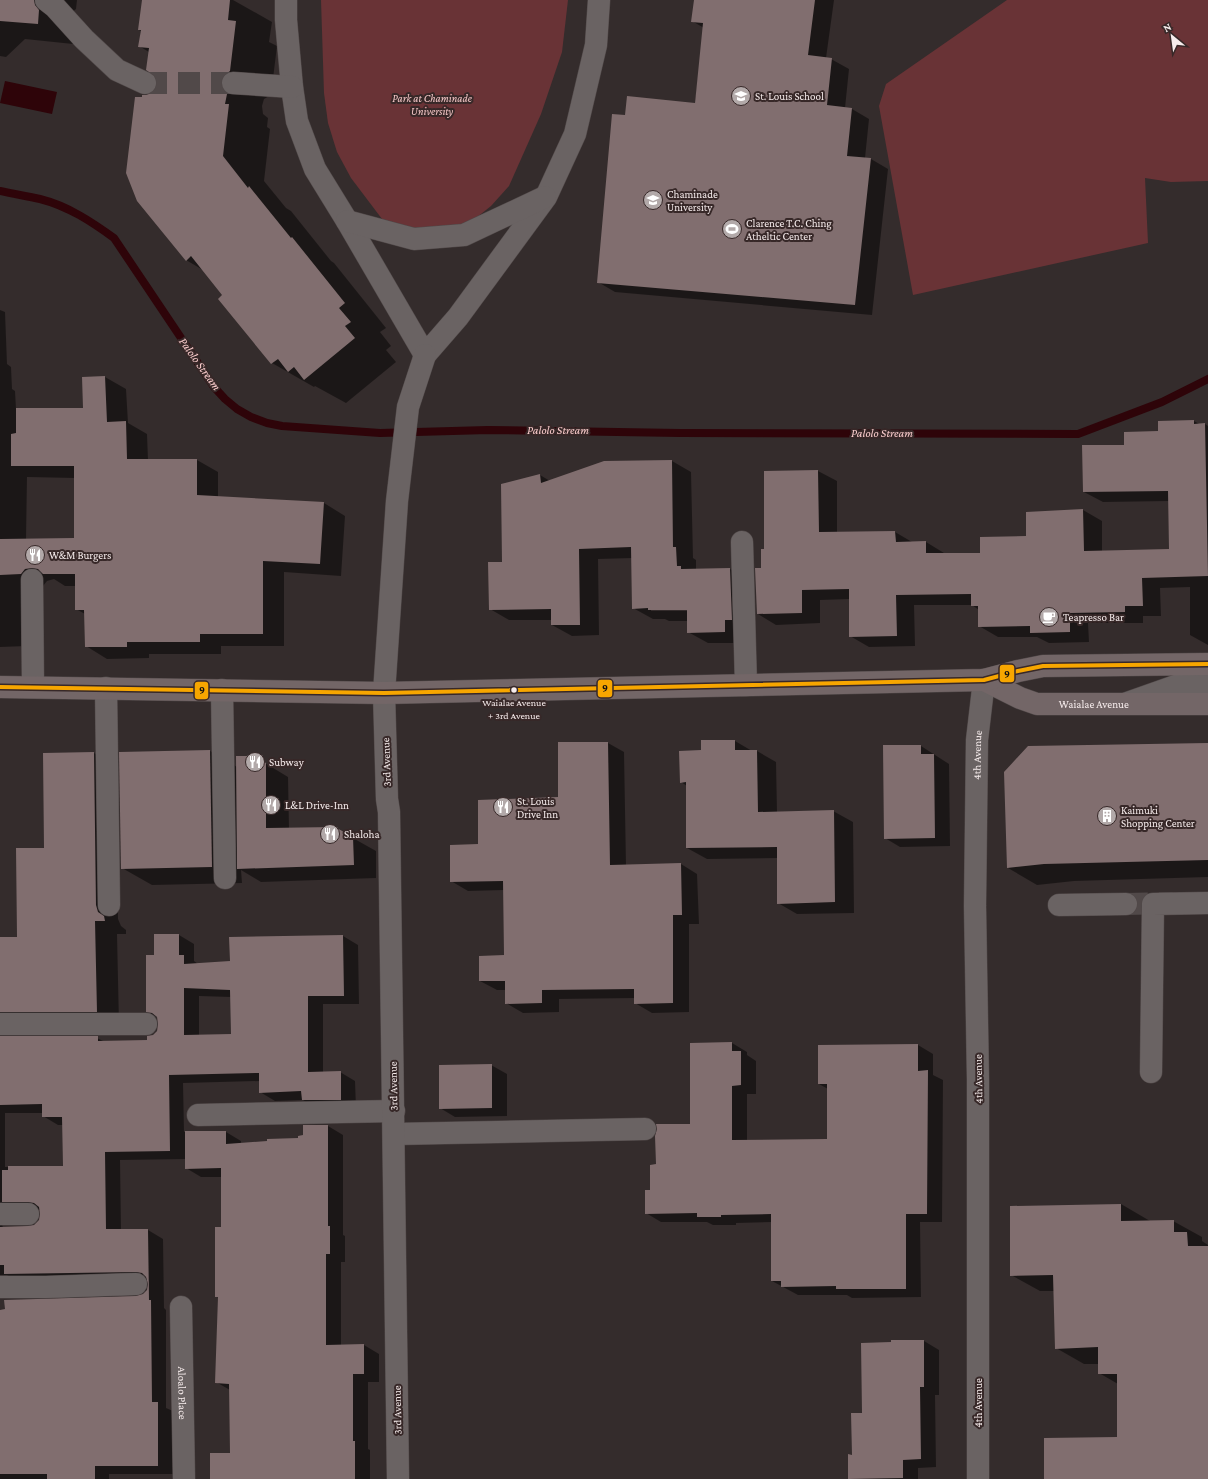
<svg xmlns="http://www.w3.org/2000/svg" width="1208" height="1479" font-family="'Crimson Pro',serif">
  <rect width="100%" height="100%" fill="#342c2c"/>
  <g fill="#693336">
    <path d="M321,0h247l-6,52 -21,62 -32,72 -18,20 -15,12 -18,11 -36,2 -40,-12 -31,-41 -14,-26 -9,-29 -4,-30z"/>
    <path d="M1007,0h201v181l-37,1 -26,-4 3,65 -235,52 -34,-189 7,-22z"/>
  </g>
  <path fill="#2e0409" d="M5,81l52,11 -5,22 -52,-11z"/>
  <g fill="#0007" fill-rule="evenodd">
    <path d="M0,0h77l-1,9 -5,4 3,19 -1,12 -48,-5 -19,18 -6,-1z"/>
    <path d="M143,0h90l39,22 -3,20 8,4 -6,49 -7,4 -2,7 1,8 5,4 -1,9 3,2 -6,52 22,27 5,3 40,50 3,2 52,65 -6,4 11,14 -5,4 10,12 -50,41 -31,-17 -1,1 -42,-24 -48,-68 -21,-25 -17,-10 -43,-162 9,-4 5,-5 1,-7 -9,-30 -10,-6 2,-15 -2,-1z"/>
    <path d="M695,0h139l-8,58 5,1 18,10 -4,39 7,1 17,10 -4,39 6,1 17,10 -16,146 -257,-23 -17,-10 28,-166 69,-12 9,-76 -12,-7z"/>
    <path d="M0,310l5,2 2,52 4,3 1,22 3,2 1,18h68l21,-32 21,12 2,34 19,11 1,26h49l21,12v25l106,6 21,13 -4,60 -57,-4v74h-63v8h-72v4l-42,1 -21,-13 -1,-32 -9,-5v-23h-11l-11,-7 -7,2 -4,5 -16,60 -27,1zM27,477l48,1v61l-49,1z"/>
    <path d="M1194,421l5,3h6l3,2v219l-18,-10v-48l-30,1 1,28h-18v7h-55l1,19 -40,1 -12,-6h-39l-19,-11v-16l-7,-5h-58l1,41 -46,1 -19,-11v-37l-30,1v23l-44,2 -18,-11 4,-45 3,-19v-78l53,-1 19,10v52l58,-1 17,10h14l18,11v1h37l46,-17v-24l56,-3 19,11v30l68,-1 -1,-49 -66,1 -19,-10 41,-46 34,-14v-10z"/>
    <path d="M672,461l19,11 2,86 3,2v10l34,-1 20,12 -6,62h-36l-20,-11v-11h-19l-4,-2h-12l-20,-11v-50l-35,1 1,76 -27,1 -20,-11v-5h-43l-19,-11 13,-46 37,-88 10,6zM651,609h41v2h-41z"/>
    <path d="M735,741l17,10h5l19,11 1,50 56,-1 20,11 1,91 -57,1 -19,-11v-45l-71,1 -20,-11v-62l-6,-4 21,-31z"/>
    <path d="M608,743l16,9 2,114 55,-2 16,10 2,50h-10v88l-37,1 -17,-10v-5l-76,1v13l-36,1 -17,-10v-13h-9l-17,-9 25,-25 -1,-66 -36,1 -17,-10 28,-36 80,-47z"/>
    <path d="M1208,744v133l-134,4 -37,4 -29,-17z"/>
    <path d="M884,746h37l28,18 1,82 -50,1 -15,-9z"/>
    <path d="M210,751l27,16 18,-10 33,20 1,52 46,-1 41,23v27l-115,4 -20,-12 1,13 -90,2 -30,-17 -2,-115z"/>
    <path d="M94,753l22,13 2,153 3,7 5,4v4h-9l2,90 -119,-2v-84h18l27,-89 -1,-95z"/>
    <path d="M179,935l15,9v17l4,3 33,-2 -1,-24 113,-2 15,9 1,59h-36v68h17l15,9 1,27 -38,1 -15,-9 -28,1 -15,-9v-11l-77,2 1,49h42l15,9v3l58,-5 29,-13 15,9v100l2,1v26h-4v83h23l15,9v28h-11v67l2,1v29h-159l20,-25 -1,-64 -14,-8 3,-84 -3,-2 6,-68v-51h-21l-15,-9v-9l-66,1 1,70h27l15,9 1,69 2,2v98l7,3v63h-64v5h-109v-168l137,-14 6,-2 5,-4 1,-8 -1,-3 -128,3 -13,-8h-7v-237h97l8,4 43,-1 9,-10 2,-7 -2,-7 -10,-6 8,-55zM199,996l32,1 1,38 -33,1zM5,1113h38v3l15,9h5l1,42h-59zM16,1210h24v10l-6,6 -31,2 -1,-4z"/>
    <path d="M732,1043l15,9v3l9,6v33h-9v47l81,-1v-51l-9,-5 99,-39 15,9v21l10,5 -1,142h-22l1,75 -69,1 -5,-3h-49l-26,-14v-59l-36,1v2h-23l-6,-3h-46l-15,-9 11,-48 34,-40z"/>
    <path d="M491,1065l16,9v42l-52,1 -15,-9z"/>
    <path d="M1121,1204l29,17h23l29,16v4l6,4v234h-163l73,-41v-54l-19,-11v-9h-15l-28,-16 -1,-57h-15l-29,-16z"/>
    <path d="M924,1341l15,9v45h-4l1,72 -18,1v11h-67l-2,-1 4,-22 10,-42z"/>
  </g>
  <g fill="none" stroke-linecap="round" stroke-linejoin="round">
    <path stroke="#2e0409" stroke-width="8" d="M0,191c13,3 27,5 40,8 28,7 52,23 74,39l100,149 11,12 12,10 14,8 16,6 15,3 98,7 108,-3 192,3 398,1 84,-32 46,-23"/>
  </g>
  <g fill="#816e6f" fill-rule="evenodd">
    <path d="M0,0h34l1,5 4,5 -1,14 -38,-3z"/>
    <path d="M142,0h88l-2,20 8,1 -6,50 -7,5 -2,6 1,7 5,5 -2,10h4l-6,52 25,32 1,-2 42,52 1,-1 53,66 -6,5 12,14 -6,4 10,12 -51,42 -10,-13 -6,5 -10,-13 -7,5 -53,-65 4,-4 -31,-39 -5,5 -49,-60 -11,-28 9,-76h7v-2h4l6,-2 4,-4 1,-7 -2,-6 -9,-6 3,-22 -11,-1 3,-17h-3z"/>
    <path d="M694,0h121l-7,55 24,3 -5,47 25,3 -5,48 24,2 -16,147 -258,-22 15,-169 13,1 2,-19 68,7 8,-80 -12,-1z"/>
    <path d="M105,376l2,46 19,-1 1,38h70v36l127,7 -4,62 -57,-3v73h-63v8h-73v5h-42l-1,-37h-9v-36h-32l-5,-5 -6,-1 -7,1 -4,5 -21,1v-36l74,-1v-72h-63v-32l5,-1v-25h67l-1,-31z"/>
    <path d="M1194,420v4l11,-1 3,153 -66,2 1,28h-18v6l-55,1v19l-40,1v-7l-52,1v-21h-7v-12l-75,1 1,41 -48,1v-48l-47,1v23l-45,1 -2,-46h6v-19h3v-78l54,-1 1,62 76,-1 1,11 30,-1v12h54v-16l46,-1v-24l57,-3 1,42 85,-2 -1,-58 -85,1 -1,-47h42v-13l34,-1v-10z"/>
    <path d="M672,460l1,87h3l1,19h4v3l49,-1 2,52h-7v12l-38,1v-23h-39v-2l-16,1 -1,-62 -52,2 1,76h-29v-16l-62,1 -1,-48h14l-1,-78 39,-10 1,9 63,-22z"/>
    <path d="M701,740h34v10h22l1,62 76,-2 1,92 -58,2v-57l-91,1v-66l-6,1 -1,-32 22,-1z"/>
    <path d="M558,742h50l2,123 71,-2 1,52h-9v88l-39,1v-15l-92,1v13l-37,1v-23h-26v-25l25,-1 -1,-74 -53,1v-37l28,-1v-44l80,-3z"/>
    <path d="M1208,743v117l-164,4 -37,4 -3,-96 24,-26z"/>
    <path d="M883,745h38v9h13l1,84 -51,1z"/>
    <path d="M210,750l2,117 -91,2 -2,-117z"/>
    <path d="M94,752l2,153 2,7 6,4 1,5h-10l2,91h-97v-75h17l-1,-89h28l-1,-95z"/>
    <path d="M236,756h19l11,7v65l69,-1 18,10 1,28 -117,4z"/>
    <path d="M154,934h25v21h5v9l46,-3 -1,-24 114,-2 1,61h-36v76l33,-1v29h-39l-1,-9 -42,2v-20l-90,2 1,76 -65,1 1,77h42l1,71h2l1,102h6v64h-63v13h-48v-5h-47v-164l5,-1 -1,-9 132,-4 7,-2 4,-4 1,-6 -2,-7 -4,-4 -6,-1 -132,2v-9h-4v-38l28,-1 6,-1 5,-5 1,-6 -1,-7 -5,-4 -6,-1h-26v-32h6v-4h55l-1,-49h-20v-13l-42,1v-69h98v5l49,-1v-4l6,-1 4,-4 1,-7 -1,-7 -5,-4 -6,-1v-57h8zM184,988l46,2 1,44 -47,1z"/>
    <path d="M732,1042v9h9v34l-9,1v54l95,-1v-55h-9v-39l100,-1v27l10,-1 -1,144h-21v75h-70v-3l-55,1v-6h-10v-67l-50,1v2h-24v-4l-52,1v-24h5v-25l6,-1 -1,-28 2,-7 -1,-5h34v-81z"/>
    <path d="M492,1064v44l-53,1v-44z"/>
    <path d="M303,1125h25v101h2v28h-4v91l38,-1v30h-11v67h2v38h-145v-26h20l-1,-69 -14,-1 3,-86h-3v-70h6v-59l-36,1v-38h41v13l41,-3v-2l31,-1v-2l5,-1z"/>
    <path d="M1121,1204v17l53,-1v12h13l1,14h20v233h-164v-41l73,-1v-63h-19v-27l-43,2 -2,-74 -43,1v-70z"/>
    <path d="M891,1340h33v47h-4l1,72 -18,1v18l-55,1v-25l4,1 -1,-42h11l-1,-70 30,-1z"/>
  </g>
  <g fill="none" stroke-linecap="round" stroke-linejoin="round">
    <g stroke="#514949" stroke-width="22" stroke-dasharray="22 11" stroke-linecap="butt">
      <path d="M145,83h88"/>
      <path d="M1126,904l47,-1"/>
    </g>
    <defs>
      <g id="minor">
        <path d="M46,0l9,7 29,32 33,31 28,13"/>
        <path d="M286,0v20l6,67 5,34 18,48 32,52 78,134 33,-38 88,-120 29,-63 21,-89 3,-45"/>
        <path d="M233,83l59,4"/>
        <path d="M347,221l67,18 50,-4 81,-38"/>
        <path d="M742,542l4,143h-2"/>
        <path d="M32,580l1,107"/>
        <path d="M106,688l3,217"/>
        <path d="M222,690l3,188"/>
        <path d="M1127,703l51,-18 14,-2 16,-1"/>
        <path d="M1059,905l67,-1"/>
        <path d="M0,1024h146"/>
        <path d="M1151,1072l2,-168 55,-1"/>
        <path d="M198,1115l196,-4"/>
        <path d="M394,1134l251,-5"/>
        <path d="M0,1214h28"/>
        <path d="M0,1287h46l90,-3"/>
        <path id="s1" d="M181,1307l3,172"/>
        <path d="M398,1479l-9,-667 -2,-13 -3,-106 13,-192 11,-94 17,-52"/>
        <path id="s2" d="M978,1479v-399l-3,-174 2,-166 7,-60"/>
      </g>
      <g id="major">
        <path id="s3" d="M984,680l36,18 17,6h171"/>
        <path d="M0,687l384,6 600,-13 34,-9 25,-5 165,-2"/>
      </g>
    </defs>
    <use href="#minor" stroke="#504848" stroke-width="23"/>
    <use href="#major" stroke="#504848" stroke-width="23"/>
    <use href="#minor" stroke="#6a6363" stroke-width="22"/>
    <use href="#major" stroke="#736667" stroke-width="22"/>
    <defs>
      <path id="bus-1" d="M0,687l384,6 600,-13 34,-9 25,-5 165,-2"/>
    </defs>
    <use href="#bus-1" stroke="#372828" stroke-width="7"/>
    <use href="#bus-1" stroke="#f7a600" stroke-width="4"/>
  </g>
  <defs>
    <symbol id="school-disc" viewBox="-11 -11 22 22"><circle r="9.5" fill="#b2a9a9" stroke="#372828"/><path d="M0-5L7-2L0 1L-7-2ZM-4 1L0 2.5L4 1V4Q0 6-4 4Z" fill="#fff"/></symbol>
    <symbol id="university-disc" viewBox="-11 -11 22 22"><circle r="9.5" fill="#b2a9a9" stroke="#372828"/><path d="M0-5L7-2L0 1L-7-2ZM-4 1L0 2.5L4 1V4Q0 6-4 4Z" fill="#fff"/></symbol>
    <symbol id="stadium-disc" viewBox="-11 -11 22 22"><circle r="9.5" fill="#b2a9a9" stroke="#372828"/><path d="M0-5a6.5 5 0 1 0 0 10a6.5 5 0 1 0 0-10ZM-3.5-1.8h7v3.6h-7Z" fill="#fff"/></symbol>
    <symbol id="restaurant-disc" viewBox="-11 -11 22 22"><circle r="9.5" fill="#b2a9a9" stroke="#372828"/><path d="M-5-6h1v4h1v-4h1v4h1v-4h1v5L-1.5 .5V6h-2V.5L-5-1ZM5-6V6H3V1.5H1.5Q1.5-4 5-6Z" fill="#fff"/></symbol>
    <symbol id="cafe-disc" viewBox="-11 -11 22 22"><circle r="9.5" fill="#b2a9a9" stroke="#372828"/><path d="M-5.5-4.5H6V0H3Q3 3.5 0 3.5H-2.5Q-5.5 3.5-5.5 0ZM3-3.2v2h1.7v-2ZM-6 4.5H4V6H-6Z" fill="#fff"/></symbol>
    <symbol id="building-disc" viewBox="-11 -11 22 22"><circle r="9.5" fill="#b2a9a9" stroke="#372828"/><path d="M-4-6H4V6H1V3H-1V6H-4ZM-2.5-4.3h1.7v1.8h-1.7ZM.8-4.3h1.7v1.8H.8ZM-2.5-1h1.7V.8h-1.7ZM.8-1h1.7V.8H.8Z" fill="#fff"/></symbol>
  </defs>
  <g fill-rule="evenodd">
    <use href="#school-disc" x="730" y="85" width="22" height="22"/>
    <use href="#university-disc" x="642" y="189" width="22" height="22"/>
    <use href="#stadium-disc" x="721" y="218" width="22" height="22"/>
    <use href="#restaurant-disc" x="24" y="544" width="22" height="22"/>
    <use href="#cafe-disc" x="1038" y="606" width="22" height="22"/>
    <use href="#restaurant-disc" x="244" y="751" width="22" height="22"/>
    <use href="#restaurant-disc" x="260" y="794" width="22" height="22"/>
    <use href="#restaurant-disc" x="492" y="796" width="22" height="22"/>
    <use href="#building-disc" x="1096" y="805" width="22" height="22"/>
    <use href="#restaurant-disc" x="319" y="823" width="22" height="22"/>
  </g>
  <circle fill="#f6ecec" stroke="#372828" stroke-width="1.5" cx="514" cy="690" r="3.5"/>
  <g text-anchor="middle" stroke-width="4" stroke-linejoin="round" paint-order="stroke">
    <g font-size="10" fill="#f6ecec" stroke="#372828">
      <text x="514" y="706">Waialae Avenue<tspan x="514" dy="13">+ 3rd Avenue</tspan></text>
    </g>
    <g font-size="11" fill="#f6ecec" stroke="#372828" text-anchor="start">
      <text x="755" y="100">St. Louis School</text>
      <text x="667" y="198">Chaminade<tspan x="667" dy="13">University</tspan></text>
      <text x="746" y="227">Clarence T.C. Ching<tspan x="746" dy="13">Atheltic Center</tspan></text>
      <text x="49" y="559">W&amp;M Burgers</text>
      <text x="1063" y="621">Teapresso Bar</text>
      <text x="269" y="766">Subway</text>
      <text x="517" y="805">St. Louis<tspan x="517" dy="13">Drive Inn</tspan></text>
      <text x="285" y="809">L&amp;L Drive-Inn</text>
      <text x="1121" y="814">Kaimuki<tspan x="1121" dy="13">Shopping Center</tspan></text>
      <text x="344" y="838">Shaloha</text>
    </g>
    <g font-size="11" font-style="italic" fill="#f6c8c8" stroke="#372828">
      <text x="432" y="102">Park at Chaminade<tspan x="432" dy="13">University</tspan></text>
    </g>
    <g font-size="11" fill="#f6ecec" stroke="#372828">
      <text dy="4" stroke="none"><textPath href="#s3" startOffset="115">Waialae Avenue</textPath></text>
      <text dy="4" stroke="none"><textPath href="#s2" startOffset="724">4th Avenue</textPath></text>
      <text transform="translate(386 762) rotate(-92)" y="4">3rd Avenue</text>
      <text transform="translate(978 1079) rotate(-91)" y="4">4th Avenue</text>
      <text transform="translate(393 1086) rotate(-91)" y="4">3rd Avenue</text>
      <text dy="4" stroke="none"><textPath href="#s1" startOffset="86">Aloalo Place</textPath></text>
      <text transform="translate(978 1403) rotate(-90)" y="4">4th Avenue</text>
      <text transform="translate(397 1410) rotate(-91)" y="4">3rd Avenue</text>
    </g>
    <g font-size="12" font-style="italic" fill="#facccc" stroke="#372828">
      <text transform="translate(200 364) rotate(54)" y="4">Palolo Stream</text>
      <text x="558" y="434">Palolo Stream</text>
      <text x="882" y="437">Palolo Stream</text>
    </g>
  </g>
  <g stroke="#372828" stroke-width="1.5">
    <rect x="999" y="664" width="16" height="19" rx="4" fill="#f7a600"/>
    <rect x="597" y="679" width="16" height="19" rx="4" fill="#f7a600"/>
    <rect x="194" y="681" width="15" height="19" rx="4" fill="#f7a600"/>
  </g>
  <g font-size="11" text-anchor="middle" font-weight="bold" fill="#111">
    <text x="1007" y="678">9</text>
    <text x="605" y="692">9</text>
    <text x="202" y="694">9</text>
  </g>
  <g transform="translate(1172 36) rotate(331)" stroke="#372828" stroke-width="3" paint-order="stroke">
  <path d="M0-3L7 15L0 10L-7 15Z" fill="#f6ecec"/>
  <text y="-6" font-size="11" font-weight="bold" text-anchor="middle" fill="#f6ecec">N</text>
  </g>
</svg>
